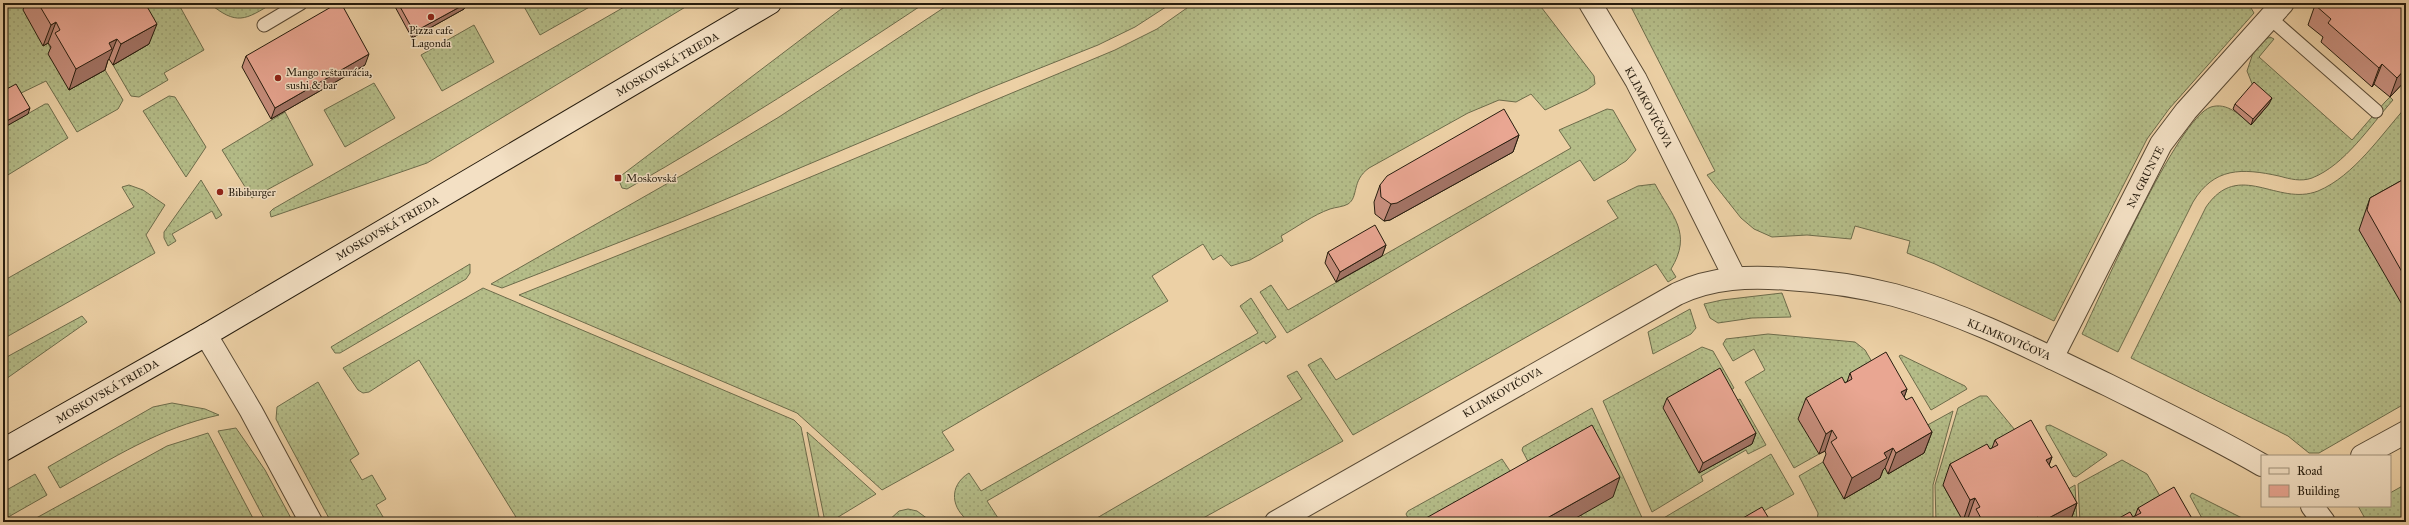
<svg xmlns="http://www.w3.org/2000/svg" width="2409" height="525" font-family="'IM FELL Great Primer',serif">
  <defs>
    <pattern id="grass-dots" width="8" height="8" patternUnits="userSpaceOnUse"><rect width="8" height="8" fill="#b4bc88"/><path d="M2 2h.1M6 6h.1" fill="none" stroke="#9ba174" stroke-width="1.8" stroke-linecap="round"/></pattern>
  </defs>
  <rect width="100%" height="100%" fill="#ecd0a5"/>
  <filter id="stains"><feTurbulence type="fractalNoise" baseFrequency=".005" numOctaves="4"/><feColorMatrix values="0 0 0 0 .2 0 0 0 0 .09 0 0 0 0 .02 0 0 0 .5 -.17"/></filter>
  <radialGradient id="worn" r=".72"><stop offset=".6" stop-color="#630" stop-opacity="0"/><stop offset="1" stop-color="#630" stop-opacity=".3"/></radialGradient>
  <g fill="url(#grass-dots)" stroke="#6d6c4b">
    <path d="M3,3h32l9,42 4,-2 21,47 36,-20 18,30 -5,9 -41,23 -31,-51 -29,14 -14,1z"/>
    <path d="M120,3h58l26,47 -40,23 4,7 -29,17 -8,-1 -18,-31 36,-21z"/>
    <path d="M209,3h64c-28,17 -36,23 -64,0z"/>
    <path d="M522,3h70l1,2 -53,30z"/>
    <path d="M631,3h61l-265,160 -156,54 -1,-5 3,-3z"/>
    <path d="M849,3h76c-98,65 -196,128 -298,186l-5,-1 -4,-10z"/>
    <path d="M951,3h221l-37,24 -37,18 -118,47 -306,129 -172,67 -11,-4 193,-110 95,-57z"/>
    <path d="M1194,3h344l56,73 1,8 -8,6 -42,20 -14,-16 -15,8 -17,-2 -31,13 -99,55c-18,13 -10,29 -21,36 -5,3 -12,3 -18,5 -17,6 -33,18 -49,27l2,5 -33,19 -19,6 -10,-11 -8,5 -10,-16 -51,32 16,25 -226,131 12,18 -72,40 -85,-77 -278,-118 210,-84 386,-161 42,-21z"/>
    <path d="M1629,3h619l6,10 -85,96 -22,30 -93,182 -119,-57 -28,-11 3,-12 -55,-15 -4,13 -44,-4 -35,2 -18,-8 -13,-11 -34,-43 8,-4z"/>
    <path d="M474,25l20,37 -52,29 -21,-36z"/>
    <path d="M2270,37l4,2 -15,18 93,83 33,-38 5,-5 3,3c-23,26 -48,65 -81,78 -11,4 -22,1 -33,-2 -37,-8 -65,-9 -86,26l-75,150 -36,-18c19,-39 95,-216 129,-227 16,-5 29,8 40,18l2,-39 -6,-15 6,-18 11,-13z"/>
    <path d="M374,83l21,35 -50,29 -21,-37z"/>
    <path d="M169,96l6,1 31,50 -20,30 -43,-66z"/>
    <path d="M45,104h3l20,34 -65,40v-50z"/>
    <path d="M2406,107v269l-3,2 3,5v20l-87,50h-10l-21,-17 -157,-78 75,-151c33,-48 71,0 112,-16 36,-15 63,-56 88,-84z"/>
    <path d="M1607,109l6,1 23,40 -10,11 -32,20 -14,-21 -293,173 -27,-41 11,-7 17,25 283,-162 -12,-18z"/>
    <path d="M285,112l28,53 -61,33 -30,-48z"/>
    <path d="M201,180l21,35 -6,4 -4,-8 -40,23 4,7 -8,5 -4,-8v-6z"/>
    <path d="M1655,184c17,32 38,49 16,85l5,8 -8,5 -12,-18 -303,171 -45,-70 13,-7 15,22 282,-162 -11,-17 31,-15z"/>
    <path d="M129,185l14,5 22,15 -19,30 9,18 -152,86v-58l131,-74 -12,-20z"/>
    <path d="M470,264v9l-4,6 -126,74h-5l-4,-6z"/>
    <path d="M483,288l311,132 7,7 19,95h-301l-100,-162 -50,32 -6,1 -5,-3 -15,-22z"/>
    <path d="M1782,293l9,24 -39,1 -34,5 -8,-5 -6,-14 18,-4z"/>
    <path d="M1251,298l25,39 -10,7 -2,-3 -277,160 11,17 -6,4h-22c-19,-13 -22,-36 -1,-49l12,18 277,-158 -18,-27z"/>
    <path d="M1690,309l6,19 -5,6 -38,20 -5,-22z"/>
    <path d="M82,316l5,6 -84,59v-22z"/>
    <path d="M1768,334l87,8 10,8 13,22 -59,82 -25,14 -49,-86 20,-12 -11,-21 -21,12 -10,-17 3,-5z"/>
    <path d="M1702,347l11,4 21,37 -9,6 5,10 10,-5 26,46 -18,9 -2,-4 -45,26 2,5 -51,31 -49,-111z"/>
    <path d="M1901,355l64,31 2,3 -36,21 -32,-54z"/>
    <path d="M1297,371l46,70 -147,81h-106l212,-123 -15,-23z"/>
    <path d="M318,382l41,72 -9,6 12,20 10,-5 14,24 -10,6 10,17h-55l-50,-93 -5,-10 1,-12z"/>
    <path d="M1980,396h7l37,45 -81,44 20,36 -27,1 -1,-37 23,-77z"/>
    <path d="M172,403l33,6 14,6c-60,13 -106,43 -159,73l-12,-21 105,-60z"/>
    <path d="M1592,408l52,114h-59l-4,-7 -47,-42 -12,-23 1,-3z"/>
    <path d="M1953,411l-20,74v37h-116l1,-9 -19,-37 24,-14 21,36 36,-20 -3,-5 8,-5 4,5 35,-20 -11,-20z"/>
    <path d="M2050,425l56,28 1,2 -31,22 -3,-1 -27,-47v-3z"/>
    <path d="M236,428l29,42 28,52h-27l-48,-91z"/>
    <path d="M807,432l69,62 -46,28h-5z"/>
    <path d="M208,433l47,89h-226l138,-76z"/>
    <path d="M1771,454l23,40 -50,28h-87z"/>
    <path d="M1502,459l16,24 -70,39h-38l-4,-8 2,-3z"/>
    <path d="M2122,460l25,14 20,34 -26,14h-61l-2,-38z"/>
    <path d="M35,474l12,21 -44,25v-28z"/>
    <path d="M2406,484v38h-39l-9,-16h32v-13z"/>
    <path d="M2075,485l2,37h-8l-14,-25z"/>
    <path d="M2192,493l52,26 3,3h-43l-14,-26z"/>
    <path d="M908,509l9,2 15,11h-45l12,-11z"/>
  </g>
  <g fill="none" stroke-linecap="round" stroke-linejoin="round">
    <defs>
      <g id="lane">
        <path d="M2270,18l106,93"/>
        <path d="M264,25l37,-22"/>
      </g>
      <g id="street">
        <path d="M1590,3l46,77 99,198"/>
        <path d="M206,335l45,76 60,111"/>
        <path d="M2052,358l109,-214 25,-33 97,-108"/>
        <path d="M2362,456l44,-24"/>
        <path d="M2312,506l12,16"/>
        <path d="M1276,522l401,-228c35,-17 73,-18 111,-15 35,2 71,7 106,16 74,20 145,57 214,90 52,26 104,51 154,80"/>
      </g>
      <path id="secondary" d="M3,450l203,-115 564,-332"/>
    </defs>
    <use href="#lane" stroke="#584934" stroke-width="15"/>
    <use href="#street" stroke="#584934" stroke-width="24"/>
    <use href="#secondary" stroke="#261c0e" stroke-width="24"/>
    <use href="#lane" stroke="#f3e0c4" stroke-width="13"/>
    <use href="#street" stroke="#f3e0c4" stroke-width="22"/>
    <use href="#secondary" stroke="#f3e0c4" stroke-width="22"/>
  </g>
  <g fill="#c88f7e" stroke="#261c0e">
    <path d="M25,3h120l4,41 -36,21 -4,-6 -1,1 -3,10 -36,20 -21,-36 3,-7 -3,-4 -5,3 -20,-36z"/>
    <path d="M393,3h74l-3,6 -52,29z"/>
    <path d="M2406,3v77l-16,17 -16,-13 -2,3 -51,-45 2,-5 -15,-12 7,-20z"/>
    <path d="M246,56l119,9 -94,54 -29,-52z"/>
    <path d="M2235,104h34l-18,21 -18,-16z"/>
    <path d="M1519,135l-6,17 -123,68 -6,1 -9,-7 -1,-12 6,-17z"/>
    <path d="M2406,178v130h-2l-45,-78 11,-32z"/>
    <path d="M1386,245l-4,11 -46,26 -11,-19 3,-11z"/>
    <path d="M1850,373l57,16 -3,8 28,35 -8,21 -36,21 -3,-6 -2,2 -3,8 -36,21 -21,-37 3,-8 -1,-3 -6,3 -21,-35 8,-21 41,-16z"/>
    <path d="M1667,398l89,35 -4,11 -53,29 -36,-65z"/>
    <path d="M1995,440l57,17 -3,8 28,38 -7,19h-100l-2,-4 -5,3 -20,-36 7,-21 42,-16z"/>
    <path d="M2138,508l56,14 -61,-5 2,-1z"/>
  </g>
  <g fill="#a37466" stroke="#261c0e">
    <path d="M467,3l-3,6 -52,29 2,-6z"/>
    <path d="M56,22l-8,21 -5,3 8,-21z"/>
    <path d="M157,24l-8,20 -36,21 8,-21z"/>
    <path d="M117,39l-8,20 -1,1 -3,10 -36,20 7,-21 33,-26z"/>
    <path d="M369,54l-4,11 -94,54 4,-11z"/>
    <path d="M2382,64l-8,20 -2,3 7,-19z"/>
    <path d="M2406,68v12l-16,17 7,-19z"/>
    <path d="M2272,98l-3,6 -18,21 2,-6z"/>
    <path d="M30,108l-2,6 -25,14v-5z"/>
    <path d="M1519,135l-6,17 -123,68 -6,1 7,-17z"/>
    <path d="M1386,245l-4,11 -46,26 4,-10z"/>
    <path d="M1907,389l-7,20 1,-17z"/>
    <path d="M1832,430l-7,21 -6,3 7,-20z"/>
    <path d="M1932,432l-8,21 -36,21 8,-21z"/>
    <path d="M1756,433l-4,11 -53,29 4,-10z"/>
    <path d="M1893,448l-8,20 -2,2 -3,8 -36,21 8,-21 32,-25z"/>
    <path d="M2052,457l-8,21 2,-18z"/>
    <path d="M1620,477l-7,20 -44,25h-29z"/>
    <path d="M1975,498l-7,20 -5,3 7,-21z"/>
    <path d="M2077,503l-7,19h-29z"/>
    <path d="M2038,517l-2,5h-6v-1z"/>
  </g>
  <g fill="#e9a692" stroke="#261c0e">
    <path d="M38,3h107l12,21 -36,20 -4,-5 -8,4 3,6 -36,20 -21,-36 5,-3 -4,-8 -5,3z"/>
    <path d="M338,3h3l28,51 -94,54 -29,-52z"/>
    <path d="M398,3h69l-53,29z"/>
    <path d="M2317,3h89v65l-9,10 -15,-14 -3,4 -51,-45 3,-4 -16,-14z"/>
    <path d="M2254,82l18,16 -19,21 -18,-15z"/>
    <path d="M16,84l14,24 -27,15v-32z"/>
    <path d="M1504,109l15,26 -122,68 -6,1 -10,-7 -1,-12 7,-9z"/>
    <path d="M2406,178v101l-39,-69 3,-12z"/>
    <path d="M1375,225l11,20 -46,27 -12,-20z"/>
    <path d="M1886,352l21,37 -6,3 5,8 6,-3 20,35 -36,21 -3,-5 -9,5 3,5 -35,20 -21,-36 6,-4 -5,-8 -6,4 -20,-36 36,-21 3,6 7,-4 -2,-6z"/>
    <path d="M1720,368l36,65 -53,30 -36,-65z"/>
    <path d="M2031,420l21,37 -6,3 5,8 5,-3 21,38 -36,19 -3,-5 -8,4 1,1h-48l-7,-13 4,-2 -5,-9 -5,2 -20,-36 37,-20 3,5 8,-4 -3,-5z"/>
    <path d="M1592,425l28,52 -80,45h-121z"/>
    <path d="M2174,487l20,35h-82l18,-10 3,5 8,-4 -3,-5z"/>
    <path d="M1762,507l9,15h-35z"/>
  </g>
  <g fill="#8f2418" stroke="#f3e0c4" stroke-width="1.5">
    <circle cx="431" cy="17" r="4"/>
    <circle cx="278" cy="78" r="4"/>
    <rect x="614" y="174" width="8" height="8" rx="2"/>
    <circle cx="220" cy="192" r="4"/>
  </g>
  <g text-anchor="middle" stroke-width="3" stroke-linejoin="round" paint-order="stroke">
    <g font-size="11" fill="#261c0e" stroke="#f3e0c4" text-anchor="start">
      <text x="431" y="34" text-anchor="middle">Pizza cafe<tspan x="431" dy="13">Lagonda</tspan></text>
      <text x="286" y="76">Mango reštaurácia,<tspan x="286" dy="13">sushi &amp; bar</tspan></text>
      <text x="626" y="182">Moskovská</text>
      <text x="228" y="196">Bibiburger</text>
    </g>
    <g font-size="11" fill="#261c0e" stroke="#f3e0c4">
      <text transform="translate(667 64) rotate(-30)" y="4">MOSKOVSKÁ TRIEDA</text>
      <text transform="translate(1649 107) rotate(62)" y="4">KLIMKOVIČOVA</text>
      <text transform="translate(2145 177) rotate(-63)" y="4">NA GRUNTE</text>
      <text transform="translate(387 228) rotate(-30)" y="4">MOSKOVSKÁ TRIEDA</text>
      <text transform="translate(2009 339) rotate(23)" y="4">KLIMKOVIČOVA</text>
      <text transform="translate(107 391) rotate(-30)" y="4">MOSKOVSKÁ TRIEDA</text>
      <text transform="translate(1502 392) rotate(-30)" y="4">KLIMKOVIČOVA</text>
    </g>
  </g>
  <rect width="2409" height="525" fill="none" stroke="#ecd0a5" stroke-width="16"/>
  <rect x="4" y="4" width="2401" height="517" fill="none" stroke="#261c0e" stroke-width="2"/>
  <rect x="8" y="8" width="2393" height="509" fill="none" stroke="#261c0e"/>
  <rect x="2261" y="455" width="130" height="52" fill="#f3e0c4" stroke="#a1927b"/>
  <rect x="2269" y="468" width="20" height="6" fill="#f3e0c4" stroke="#a1927b"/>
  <text x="2297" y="475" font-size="12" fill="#261c0e">Road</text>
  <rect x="2269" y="485" width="20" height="12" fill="#e9a692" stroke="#a1927b"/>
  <text x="2297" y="495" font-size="12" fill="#261c0e">Building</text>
  <rect width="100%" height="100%" filter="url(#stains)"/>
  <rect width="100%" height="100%" fill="url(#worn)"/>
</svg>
